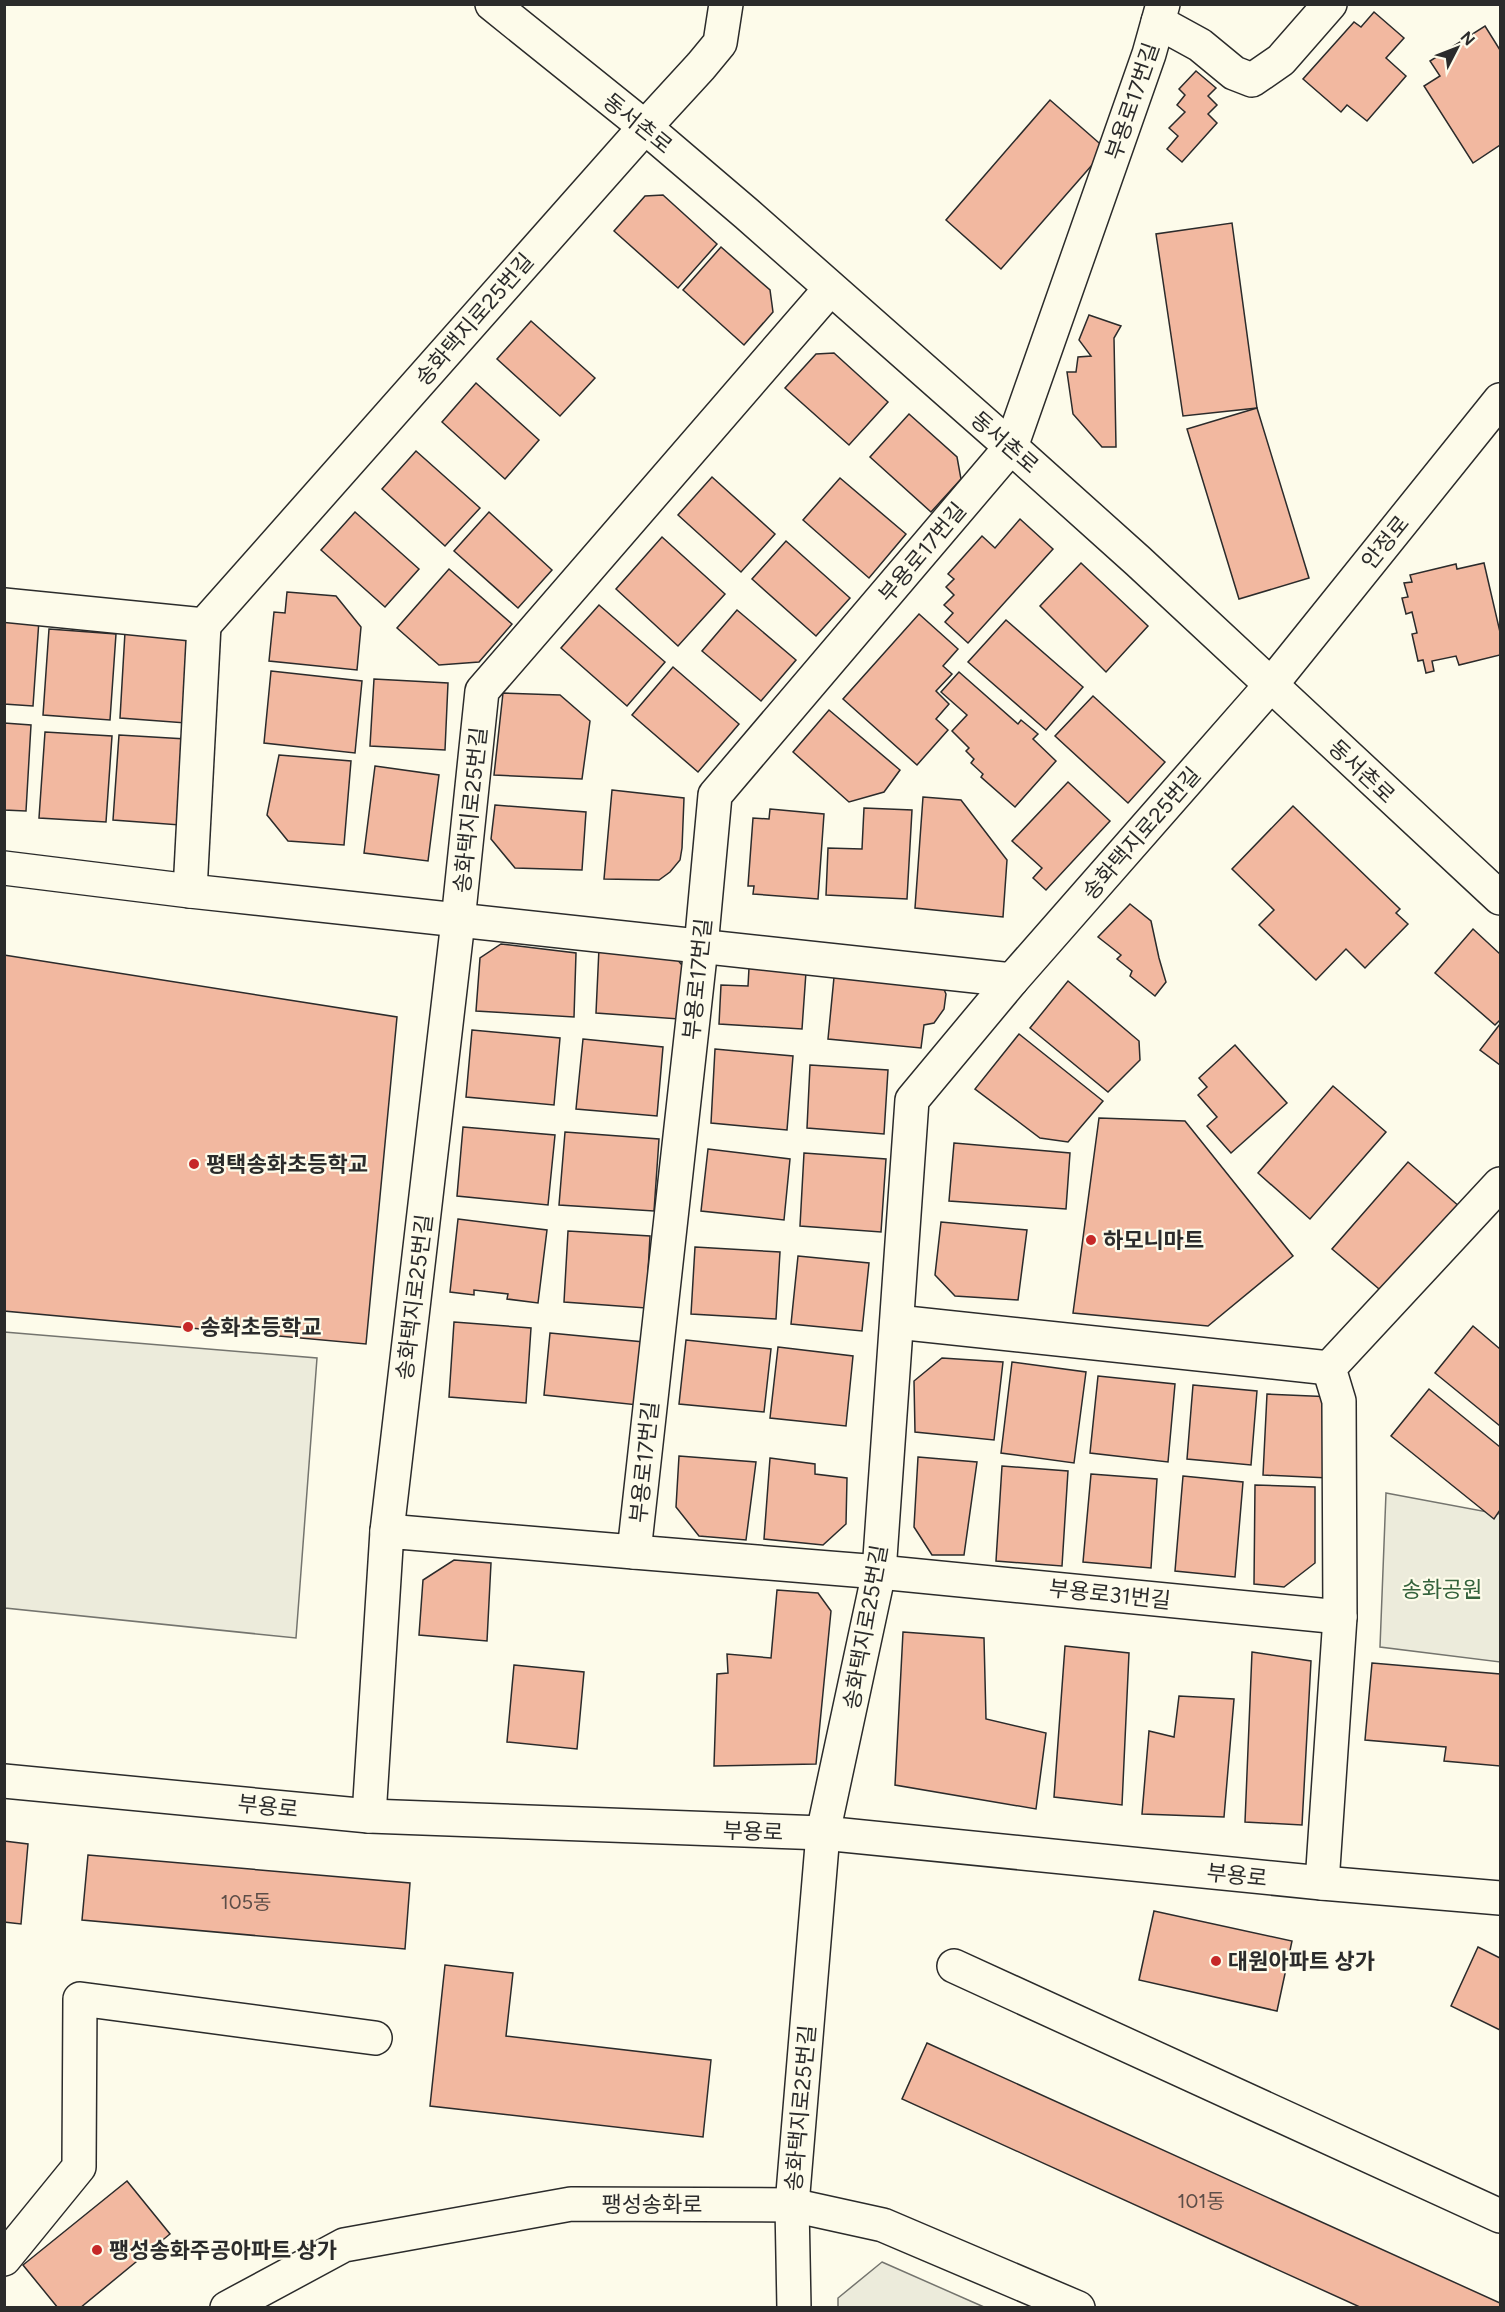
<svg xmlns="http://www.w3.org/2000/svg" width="1505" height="2312" font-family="Figtree,'Noto Sans KR',sans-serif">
  <rect width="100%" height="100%" fill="#fdfbea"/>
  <g fill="#ecebdb" stroke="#74746e" stroke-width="1.5">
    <path d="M4,1332l313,26 -21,280 -291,-30z"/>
    <path d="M1386,1493l112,21 2,-2v150l-120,-15z"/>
    <path d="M882,2262l102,45h-146v-9z"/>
  </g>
  <g fill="#f2b8a0" stroke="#2b2b2b" stroke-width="1.5">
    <path d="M1374,12l30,26 -18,20 20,18 -39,45 -20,-16 -6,7 -38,-33 51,-57 7,5z"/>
    <path d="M1485,26l15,24v95l-27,18 -49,-77 16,-10 -10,-15z"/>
    <path d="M1196,71l20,17 -8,8 9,9 -9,9 9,9 -35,39 -15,-13 11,-13 -9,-8 16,-16 -8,-7 8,-10 -6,-6z"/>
    <path d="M1050,100l56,49 -105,120 -55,-49z"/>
    <path d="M663,195l54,49 -39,44 -64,-57 31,-35z"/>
    <path d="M1232,223l25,185 -74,8 -27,-182z"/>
    <path d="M721,247l49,43 3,22 -29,33 -61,-55z"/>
    <path d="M1089,315l32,11 -7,12 2,109h-14l-29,-33 -6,-42h9l2,-15 13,-1 -12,-16z"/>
    <path d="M531,321l64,57 -35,38 -63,-57z"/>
    <path d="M834,353l54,49 -39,43 -64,-57 31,-34z"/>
    <path d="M476,383l63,57 -34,39 -63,-57z"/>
    <path d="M1257,408l52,170 -70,21 -52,-170z"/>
    <path d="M909,414l48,43 4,22 -30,33 -61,-55z"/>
    <path d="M416,451l64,57 -35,38 -63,-57z"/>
    <path d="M712,477l63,57 -34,38 -63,-57z"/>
    <path d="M840,478l66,56 -37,44 -66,-58z"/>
    <path d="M355,512l64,57 -34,38 -64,-57z"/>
    <path d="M489,512l63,58 -34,38 -64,-57z"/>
    <path d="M1020,519l33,30 -85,94 -23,-21 8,-9 -9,-8 10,-10 -8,-8 8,-8 -6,-5 34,-38 13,12z"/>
    <path d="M662,537l63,57 -47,52 -62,-57z"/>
    <path d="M786,541l64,57 -34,38 -64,-57z"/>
    <path d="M1081,563l67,63 -42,46 -66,-66z"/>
    <path d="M1484,563l16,69v23l-41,10 -3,-9 -24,5 2,10 -8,2 -3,-13 -5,1 -6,-27 5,-1 -5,-21 -6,2 -4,-16 6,-1 -4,-14 8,-1 -2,-7 46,-11 1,5z"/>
    <path d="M449,569l63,55 -33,38 -40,3 -42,-37z"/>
    <path d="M287,592l49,4 25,31 -4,43 -88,-9 5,-49 11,1z"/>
    <path d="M599,605l66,57 -38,44 -66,-58z"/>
    <path d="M737,610l59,50 -35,41 -59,-50z"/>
    <path d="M919,614l39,35 -15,17 9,8 -16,17 13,13 -13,15 12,11 -31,35 -74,-66z"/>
    <path d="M4,617l35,3 -6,86 -29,-2z"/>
    <path d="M1006,620l77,67 -37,43 -78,-68z"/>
    <path d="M49,629l67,5 -6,86 -67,-5z"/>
    <path d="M125,632l67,4 -6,87 -66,-5z"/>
    <path d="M673,667l66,57 -41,48 -66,-57z"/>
    <path d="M271,671l91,10 -7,72 -91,-10z"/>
    <path d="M959,672l59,52 3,-4 17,14 -5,5 23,22 -41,46 -34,-30 2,-3 -12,-11 3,-4 -8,-8 3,-3 -17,-17 15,-16 -26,-23z"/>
    <path d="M374,679l74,4 -3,67 -75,-4z"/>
    <path d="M503,693l57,2 30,26 -8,58 -88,-4z"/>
    <path d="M1093,696l72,66 -37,41 -73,-67z"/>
    <path d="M829,710l71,60 -16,22 -35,10 -56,-50z"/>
    <path d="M4,723l27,2 -5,86 -22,-1z"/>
    <path d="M45,732l67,4 -6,86 -67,-4z"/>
    <path d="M119,735l67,4 -6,86 -67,-5z"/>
    <path d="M279,755l72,6 -7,84 -56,-4 -21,-26z"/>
    <path d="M375,766l64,9 -11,86 -64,-8z"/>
    <path d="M1068,782l42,39 -64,69 -13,-12 9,-10 -30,-27z"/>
    <path d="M612,790l72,8 -2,50 -2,12 -10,12 -11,8 -55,-1z"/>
    <path d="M923,797l38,3 46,60 -4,57 -88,-9z"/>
    <path d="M495,805l91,7 -4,58 -67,-2 -24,-29z"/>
    <path d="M1293,806l107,103 -4,4 12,11 -43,44 -19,-19 -30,31 -57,-55 15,-15 -42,-41z"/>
    <path d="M864,808l48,2 -5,89 -81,-4 2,-47 34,1z"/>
    <path d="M770,809l54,5 -6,85 -65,-5 1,-8h-6l5,-68 16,1z"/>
    <path d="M1130,904l21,17 8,37 7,24 -11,14 -25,-20 2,-5 -15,-12 4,-4 -23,-18z"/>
    <path d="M1473,929l27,25v66l-5,5 -60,-52z"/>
    <path d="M501,944l75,9 -2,64 -98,-6 4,-53z"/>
    <path d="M599,948l71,3 17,20 -8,48 -83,-6z"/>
    <path d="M4,955l393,62 -31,327 -362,-33z"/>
    <path d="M835,967l108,20 3,7 -2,15 -10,14 -10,2 -3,23 -93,-9z"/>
    <path d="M749,968l57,4 -4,57 -83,-5 2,-39 27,1z"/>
    <path d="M1068,981l71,60 1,19 -32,32 -78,-64z"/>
    <path d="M1500,1024v41l-20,-15z"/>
    <path d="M472,1030l88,8 -6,67 -88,-8z"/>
    <path d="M1019,1034l84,67 -35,41 -28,-4 -65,-49z"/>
    <path d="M583,1039l80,8 -6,69 -81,-7z"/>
    <path d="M1235,1045l52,58 -56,50 -24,-27 10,-9 -19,-22 9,-8 -8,-9z"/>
    <path d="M715,1049l78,7 -6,74 -76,-7z"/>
    <path d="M810,1065l78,5 -4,64 -77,-6z"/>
    <path d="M1333,1086l53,46 -76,87 -52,-46z"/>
    <path d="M1099,1118l86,3 108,135 -85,70 -135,-13z"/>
    <path d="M463,1127l92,8 -7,70 -91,-9z"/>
    <path d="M565,1132l94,7 -5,72 -95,-6z"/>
    <path d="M954,1143l116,10 -4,56 -117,-8z"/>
    <path d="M708,1149l82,10 -6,61 -83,-9z"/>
    <path d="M804,1153l82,6 -5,73 -81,-6z"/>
    <path d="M1408,1162l52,45 -75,87 -53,-45z"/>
    <path d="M458,1219l89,11 -9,73 -31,-4 1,-5 -34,-4v5l-24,-3z"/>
    <path d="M941,1222l86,8 -9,70 -63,-4 -20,-21z"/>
    <path d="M568,1231l82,5 -4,72 -82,-6z"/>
    <path d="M695,1247l85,5 -4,67 -85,-5z"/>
    <path d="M798,1256l71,7 -7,68 -71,-7z"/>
    <path d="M454,1322l77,6 -5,75 -77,-6z"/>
    <path d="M1473,1326l27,23v77l-65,-53z"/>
    <path d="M550,1333l94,9 -6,63 -94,-10z"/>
    <path d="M686,1340l85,9 -7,63 -85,-8z"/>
    <path d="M778,1347l75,9 -7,70 -76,-8z"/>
    <path d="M942,1358l61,4 -9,78 -79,-8 -1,-51z"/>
    <path d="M1012,1362l74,10 -12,91 -73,-10z"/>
    <path d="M1098,1376l77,8 -7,78 -78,-9z"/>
    <path d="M1193,1385l64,6 -6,74 -64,-6z"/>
    <path d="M1429,1389l71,58v63l-6,9 -103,-83z"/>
    <path d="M1267,1394l67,3 -5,81 -66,-3z"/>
    <path d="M679,1456l77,6 -10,78 -47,-4 -23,-29z"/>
    <path d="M918,1457l59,5 -13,93h-32l-18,-28z"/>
    <path d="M770,1458l45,6v10l32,4 -1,46 -23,21 -59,-6z"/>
    <path d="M1002,1466l66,5 -6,95 -66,-5z"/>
    <path d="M1091,1474l66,5 -6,89 -68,-6z"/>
    <path d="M1183,1476l60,6 -8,95 -60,-6z"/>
    <path d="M1255,1485l60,2v76l-31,24 -30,-3z"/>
    <path d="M454,1560l37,3 -4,78 -68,-6 4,-55z"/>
    <path d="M777,1590l41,3 13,18 -15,153 -102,2 3,-92 11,-1 -1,-19 44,4z"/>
    <path d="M903,1632l81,6 2,81 60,14 -10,76 -141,-24z"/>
    <path d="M1065,1646l64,7 -7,152 -68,-8z"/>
    <path d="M1252,1652l59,9 -9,164 -57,-3z"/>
    <path d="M1372,1663l128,11v92l-56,-5 2,-14 -81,-7z"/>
    <path d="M514,1665l70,7 -7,77 -70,-7z"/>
    <path d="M1179,1696l55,3 -10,118 -82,-3 7,-83 25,6z"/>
    <path d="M4,1841l24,3 -7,80 -17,-2z"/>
    <path d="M88,1855l322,28 -5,66 -323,-29z"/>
    <path d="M1154,1911l138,30 -15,70 -138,-31z"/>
    <path d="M1478,1947l22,11v72l-49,-24z"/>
    <path d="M445,1965l68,8 -7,63 205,24 -8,77 -273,-31z"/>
    <path d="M927,2043l573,260v5h-138l-460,-209z"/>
    <path d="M127,2181l43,53 -90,74h-22l-35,-43z"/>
  </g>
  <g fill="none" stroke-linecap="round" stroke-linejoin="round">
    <defs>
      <g id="minor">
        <path d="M492,4l153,123 102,87 264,233 127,114 362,337"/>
        <path d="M1158,22l42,23 34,28 18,7 29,-20 49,-56"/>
        <path d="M4,605l200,20 441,-498 56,-61 19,-23 6,-39"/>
        <path d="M4,868l186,23 822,89 -100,120 -33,472 -56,261 -31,372 2,103"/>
        <path d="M190,891l14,-266"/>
        <path d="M1012,980l258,-294 230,-286"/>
        <path d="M897,1322l432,46"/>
        <path d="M387,1531l71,-610 24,-230 348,-402"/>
        <path d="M634,1552l245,20 461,45"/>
        <path d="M4,1781l365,35 454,17 499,50 178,15"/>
        <path d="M369,1816l18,-285 247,21 67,-605 14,-152 296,-348 138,-393 14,-50"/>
        <path d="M1322,1883l18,-266 -1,-216 -10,-33 171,-184"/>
        <path d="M954,1966l546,250"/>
        <path d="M4,2259l75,-92 1,-168 295,39"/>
        <path d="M227,2308l117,-63 227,-41 221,1 91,20 195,83"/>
      </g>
    </defs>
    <use href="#minor" stroke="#2b2b2b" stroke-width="36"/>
    <use href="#minor" stroke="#fdfbea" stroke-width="33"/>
  </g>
  <g fill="#c62828" stroke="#fdfbea" stroke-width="2">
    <circle cx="194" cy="1164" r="6"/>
    <circle cx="1091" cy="1240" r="6"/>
    <circle cx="188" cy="1327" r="6"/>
    <circle cx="1216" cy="1961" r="6"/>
    <circle cx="97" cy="2250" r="6"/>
  </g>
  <g text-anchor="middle" stroke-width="4.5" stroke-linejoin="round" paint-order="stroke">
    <g font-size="20" fill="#5d4e48">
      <text x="246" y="1909">105동</text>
      <text x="1201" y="2208">101동</text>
    </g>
    <g font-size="22" fill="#2b2b2b" stroke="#fdfbea">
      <text transform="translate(1132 101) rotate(-71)" y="8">부용로17번길</text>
      <text transform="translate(638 123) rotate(39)" y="8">동서촌로</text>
      <text transform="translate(474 319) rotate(-49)" y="8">송화택지로25번길</text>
      <text transform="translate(1005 442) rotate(41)" y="8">동서촌로</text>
      <text transform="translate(1385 542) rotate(-51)" y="8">안정로</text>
      <text transform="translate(922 552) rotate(-50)" y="8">부용로17번길</text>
      <text transform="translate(1362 771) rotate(43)" y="8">동서촌로</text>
      <text transform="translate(470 810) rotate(-84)" y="8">송화택지로25번길</text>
      <text transform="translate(1141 833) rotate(-49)" y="8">송화택지로25번길</text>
      <text transform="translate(697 979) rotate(-84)" y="8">부용로17번길</text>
      <text transform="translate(414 1297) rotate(-83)" y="8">송화택지로25번길</text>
      <text transform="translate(644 1462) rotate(-84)" y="8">부용로17번길</text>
      <text transform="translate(1110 1594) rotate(6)" y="8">부용로31번길</text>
      <text transform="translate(865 1627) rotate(-80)" y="8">송화택지로25번길</text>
      <text transform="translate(268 1806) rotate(6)" y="8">부용로</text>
      <text transform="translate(753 1831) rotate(2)" y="8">부용로</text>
      <text transform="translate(1237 1875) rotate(6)" y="8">부용로</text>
      <text transform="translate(800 2108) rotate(-85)" y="8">송화택지로25번길</text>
      <text x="652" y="2212">팽성송화로</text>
    </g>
    <g font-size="22" font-weight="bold" fill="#2b2b2b" stroke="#fdfbea" text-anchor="start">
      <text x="206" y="1172">평택송화초등학교</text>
      <text x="1103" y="1248">하모니마트</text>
      <text x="200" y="1335">송화초등학교</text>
      <text x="1228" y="1969">대원아파트 상가</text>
      <text x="109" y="2258">팽성송화주공아파트 상가</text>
    </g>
    <g font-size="22" fill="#34623c" stroke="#fdfbea">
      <text x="1442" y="1597">송화공원</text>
    </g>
  </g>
  <rect width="1505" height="2312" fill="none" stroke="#2b2b2b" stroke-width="12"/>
  <g transform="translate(1457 48) rotate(48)" stroke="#fdfbea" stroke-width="4.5" paint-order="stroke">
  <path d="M0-4.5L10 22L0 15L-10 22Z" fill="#2b2b2b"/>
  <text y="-9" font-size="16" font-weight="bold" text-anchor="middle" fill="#2b2b2b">N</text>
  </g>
</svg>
